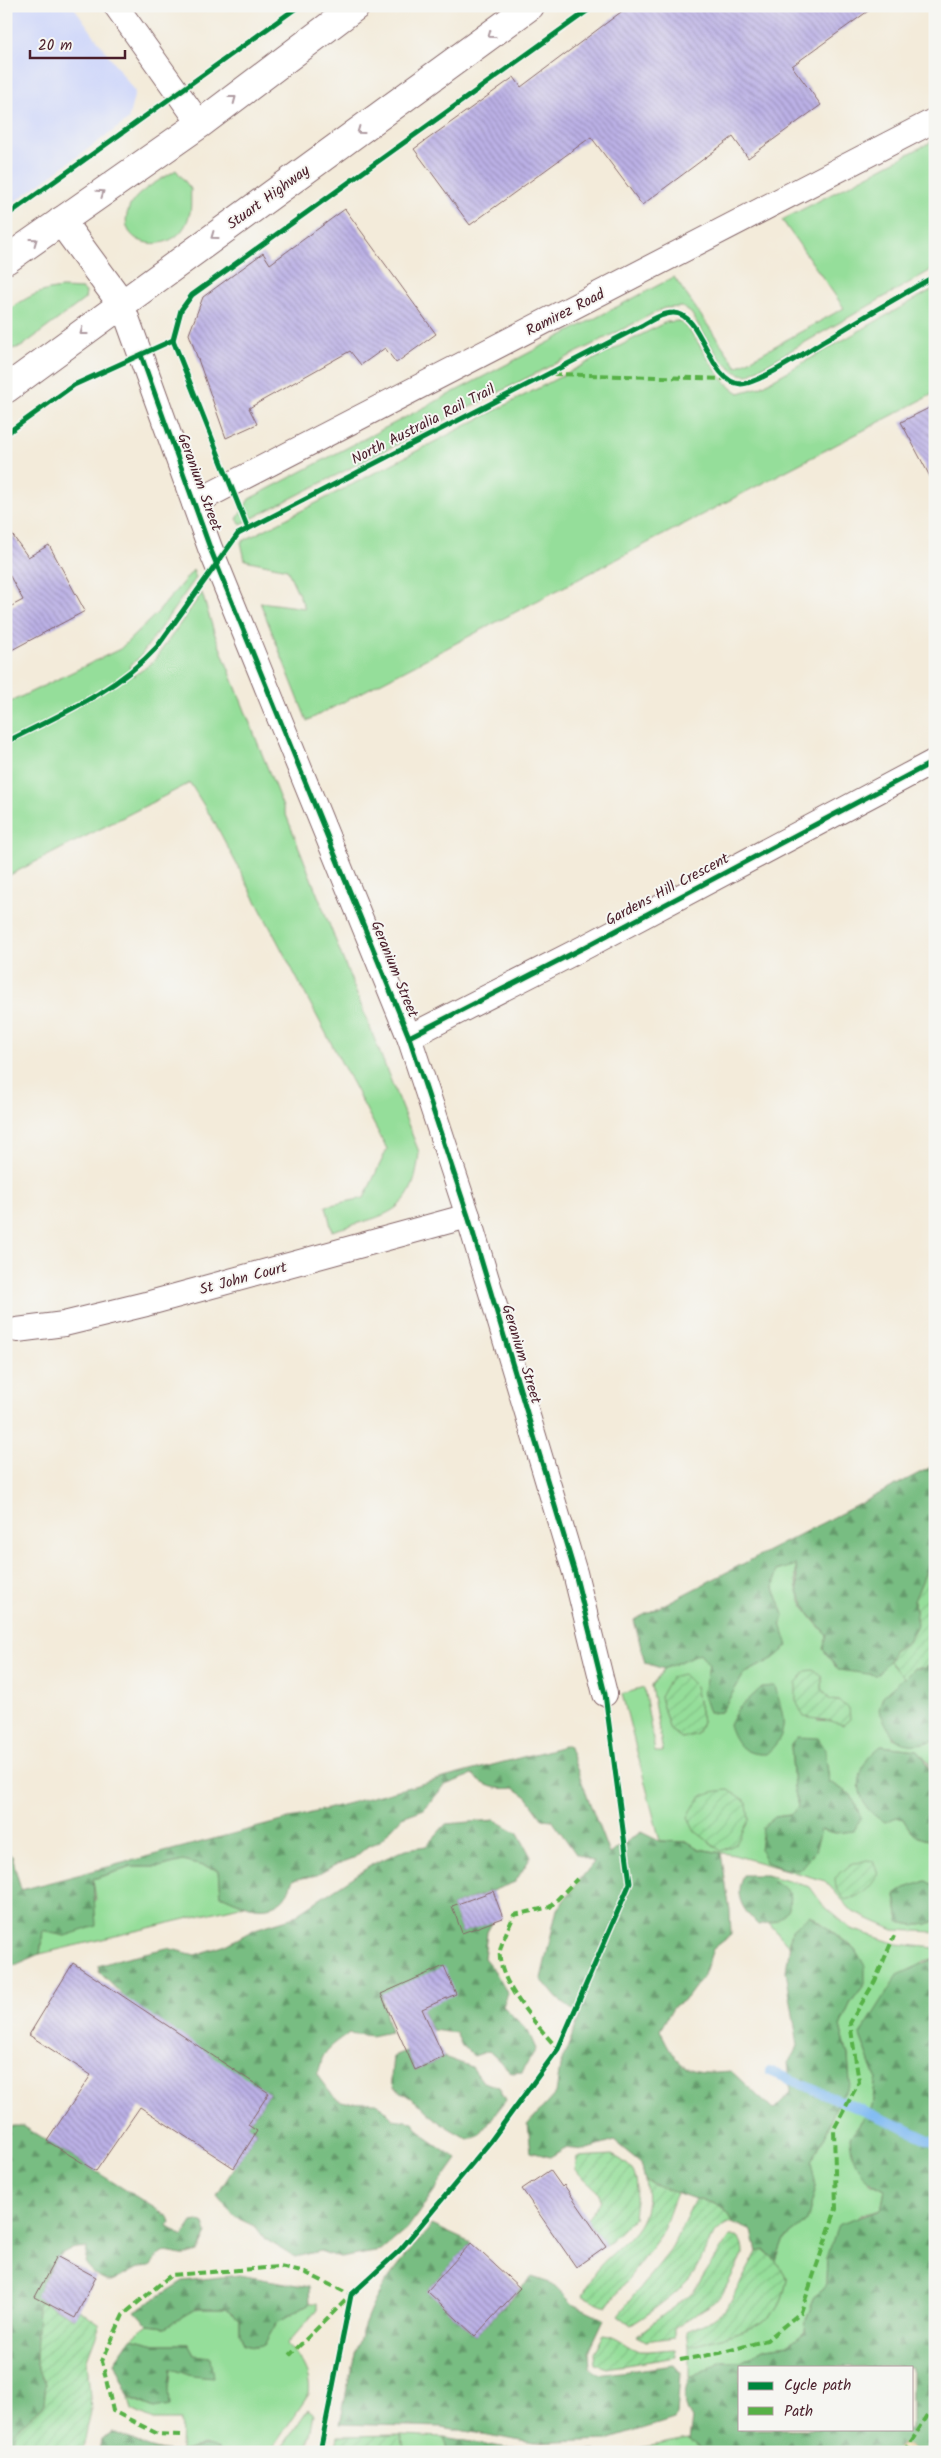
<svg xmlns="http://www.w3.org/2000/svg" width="941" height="2458" font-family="Kalam,sans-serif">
  <defs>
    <pattern id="forest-firs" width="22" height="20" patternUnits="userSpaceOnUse" patternTransform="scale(1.25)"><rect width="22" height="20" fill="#78bd82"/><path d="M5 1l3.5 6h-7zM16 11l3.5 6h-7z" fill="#64996b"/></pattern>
    <pattern id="sand-dots" width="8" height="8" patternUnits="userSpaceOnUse" patternTransform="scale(1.25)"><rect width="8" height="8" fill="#eeda9e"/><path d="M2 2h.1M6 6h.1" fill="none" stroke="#cebb88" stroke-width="1.8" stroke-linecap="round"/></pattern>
    <pattern id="garden-furrows" width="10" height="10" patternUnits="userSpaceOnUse" patternTransform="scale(1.25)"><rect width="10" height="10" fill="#95de9a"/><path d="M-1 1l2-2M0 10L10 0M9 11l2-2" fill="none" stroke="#82be85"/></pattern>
    <pattern id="building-back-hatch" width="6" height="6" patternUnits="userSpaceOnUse" patternTransform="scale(1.25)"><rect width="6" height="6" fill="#bbb1e6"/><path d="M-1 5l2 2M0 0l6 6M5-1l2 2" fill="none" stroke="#9a8fbb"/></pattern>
  </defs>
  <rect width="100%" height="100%" fill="#f6f6f2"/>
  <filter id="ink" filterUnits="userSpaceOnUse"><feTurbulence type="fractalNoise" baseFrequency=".02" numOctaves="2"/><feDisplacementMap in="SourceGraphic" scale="10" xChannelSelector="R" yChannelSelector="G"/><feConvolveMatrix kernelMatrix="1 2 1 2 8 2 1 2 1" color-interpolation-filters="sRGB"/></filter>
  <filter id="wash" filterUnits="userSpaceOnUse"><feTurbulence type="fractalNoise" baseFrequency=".0096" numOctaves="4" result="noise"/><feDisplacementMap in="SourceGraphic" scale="20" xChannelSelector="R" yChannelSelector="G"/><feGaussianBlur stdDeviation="1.12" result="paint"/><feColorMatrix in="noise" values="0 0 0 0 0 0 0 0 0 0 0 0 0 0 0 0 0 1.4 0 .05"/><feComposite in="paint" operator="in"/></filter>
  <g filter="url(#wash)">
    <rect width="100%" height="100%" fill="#f3ebda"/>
    <path fill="#d2d9f9" d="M6,6h67l62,86 -7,28 -122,88z"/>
    <g fill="#95de9a" stroke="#707e62" fill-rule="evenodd">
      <path d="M935,140v128l-187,107c-24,1 -44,-42 -57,-62l-9,-6 -18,1 -423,216 -4,-5 12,-20 425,-222 63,90 107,-59 -62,-88z"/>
      <path d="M176,170l15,19c-1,8 1,19 -2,27 -11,43 -77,32 -60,-8 7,-17 32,-28 47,-38z"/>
      <path d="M62,288l20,1 4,3 -1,7 -64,48 -15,3v-38c21,-15 31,-21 56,-24z"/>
      <path d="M935,288v105l-628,328 -47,-119 45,6 -18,-39 -42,-9 -4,-18 425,-220 13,-1c25,20 31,54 60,72l21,-6z"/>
      <path d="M193,570l3,8 -57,80 -10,8 5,10 19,-14 49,-69 12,39 205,520c-5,64 -33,62 -87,79l-6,-25 38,-8 23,-49 -171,-324 -26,-42 -184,94v-173l114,-55 38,-37z"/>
      <path d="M796,1565c0,8 -1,19 2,27 8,33 53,62 78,83l13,-13 16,16 -8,8 -4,52c15,7 26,7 42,2v39l-6,-16 -11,-13 -37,-4 16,71 6,2c10,16 13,19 32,22v45l-10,-5 -30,14 4,27c12,3 25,5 36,-1v11l-41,-2 -41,-18 -28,-31 -91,-26 -35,-6 -11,-7 -28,-1 -38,-147 22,-6 11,64h8l-12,-66 13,-17 36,-17 9,13v48l12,-1 23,-38 30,-16 10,-43 -10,-27 2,-17zM822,1676v14l8,10 8,1 -7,20 -14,-1zM695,1686l7,35 -5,13 -15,4 -12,-8 -10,-33zM791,1745l34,4 4,32 22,14 -15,38 -15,-3 -3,8 -43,-21 15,-2 8,-8 -4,-19z"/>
      <path d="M183,1861l36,9 2,25 23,10 -204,49 3,-23 22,5 31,-36 -3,-21 39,-12h27z"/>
      <path d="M766,1875l44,12 13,18 28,24 46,15 38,4v10l-11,3 -64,74 16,43 -4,28 -22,31 20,46 15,7 -4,20 -20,5 -34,42 -1,27 -11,13 -9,23 -1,12 -16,13 -24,3 -24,13h-19l-19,11 -14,6v-31c22,-7 71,-17 85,-35 8,-9 10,-20 13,-32l-11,-19 8,-22 23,-18 9,-35 -6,-24 16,-28 10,-28 14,-23 -2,-27 -8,-30 11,-24 14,-18 -10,-35 -44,-34 -19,15 -3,16 -20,-23 7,-2 7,-31z"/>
      <path d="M310,2303h7v7l-30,34c13,14 25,31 22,50l-39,58h-48l-18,-7 -24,7 1,-32h-28l-21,-10 -3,-12 25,10 15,-19 2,-20 21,7 2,-21 -6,-11h-33l-24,-6 17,-13 17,2 33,-19h27l15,11v13l4,12 10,2 10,-1 13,-23z"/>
      <path d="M935,2373v22l-7,-4v-16z"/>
      <path d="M308,2409l6,5 -7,38h-28z"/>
      <path d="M401,2435l42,2 5,15h-43z"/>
      <path d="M688,2439l17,13h-88z"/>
    </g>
    <g fill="url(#forest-firs)" stroke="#616e56" fill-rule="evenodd">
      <path d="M935,1465v93l-5,4 -16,39 3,24 -9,17 -15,9 -4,11 -13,13 -38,-5 -15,-21 4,-14 -18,-21 -11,-22 -2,-27 -20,6 -2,17 10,27 -3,9 7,22 -14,12 -30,16 -23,38 -12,1 -6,-18 6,-30 -9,-12 -36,16 -19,-6 -11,-43z"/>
      <path d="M935,1663v77c-37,11 -41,1 -56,-30l4,-14 31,-28h10z"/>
      <path d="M775,1686c8,30 17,46 -9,68 -22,1 -30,-9 -37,-29l8,-15 25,-23z"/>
      <path d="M797,1737l21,1 7,11 4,32 22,14 10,22 -7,14 -18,2 -15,-3 -6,21 -15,18h-16l-18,-7 -6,-13 3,-22 12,-10 15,-2 8,-8 -4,-19 -3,-43z"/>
      <path d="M568,1745l41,109 32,-22 18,9 29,1 11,7 22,4 9,58 1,24 -18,14 -9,26 -17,23 -14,9 -13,23c19,40 27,45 71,41l42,39 18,-18 -3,-29 10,-17 -12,-75 6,-41 18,-15 45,34 10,17v18l-14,18 -11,24 8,30 2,28 -14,22 -10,28 -15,28 5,24 -9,35 -23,18 -8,22 -11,-11 -8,2 -5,-21 -20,-9 -6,-11 -13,-8 -18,-4 -50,-18 -4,-18 -27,-22 -30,9 -19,-2 -15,9 -19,-5 -3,-28 28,-31 4,-27 20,-50 -23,-18 -16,-19 16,-70 37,-47 -18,-8 -24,-34 -9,-1 -16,-22 -13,-9c-18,2 -28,-1 -42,-13l-27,10 -21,24 -22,8 -23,25 -11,4 -14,12 -17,6 -20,11 -24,5c-3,6 -6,17 -12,21 -17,14 -43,2 -60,-6l-2,-25 -36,-9 -24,6h-27l-39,12 3,47 -31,10 -22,-5 -3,23 -34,15v-117l6,4 9,34z"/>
      <path d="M881,1746l37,4c23,27 17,56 17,91 -20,-3 -22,-6 -32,-22l-6,-2 -12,5c-25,-12 -33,-38 -18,-62 3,-5 9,-10 14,-14z"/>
      <path d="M495,1820l23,13 13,24 -16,25 -63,24 10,27 31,-12 -6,11 -3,26 10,12 14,24 -5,12 25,25 8,18 -14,23 -10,1 -23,-22 -15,5 -12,-10 -6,-13 -24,-3 -10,-21 -41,-15 9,38 -19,4 -22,-3c-9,7 -23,15 -27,26 -2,6 -2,10 -5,16 23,32 21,27 60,28l16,16 20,3 11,14 33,23 -50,70 -26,22 -41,7 -20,-7 -25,6 -30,-18 -9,-12 -21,-10 -18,-22 40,-64 -9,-6 21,-32 -130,-82 -40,-39 -1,-6 25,-8 44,-10 28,7 31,-10 29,-16 36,-11 82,-54 33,-15 20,-3 20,-22z"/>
      <path d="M743,1875h23l24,18 -1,16 -13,12 -18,4c-15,-15 -25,-29 -15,-50z"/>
      <path d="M926,1881l9,5v35c-11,6 -24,4 -36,1l-4,-27 10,-7z"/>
      <path d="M935,1958v415l-7,2v16l7,4v57h-20l-5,-7 -6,-2 -8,9h-191l-16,-12 3,-21c-9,-13 -8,-27 -3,-41l14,-6 19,-11h19l24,-13 24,-3 16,-13 1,-12 9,-23 11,-13 1,-27 11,-32 43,-15 4,-20c-26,-13 -33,-25 -35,-53l22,-31 4,-28 -16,-43 38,-60zM740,2367h172v62h-172z"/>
      <path d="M406,2051l9,19 29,-13 28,10 11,15 16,5 7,13 -27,35 -11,4 -28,-16 -19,-18 -27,-18 -3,-9 2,-22z"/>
      <path d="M6,2126h17l146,91 2,5 -3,4 14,11 10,-15 6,-1 6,3 3,9 -9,19c-5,1 -11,4 -16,3 -19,-3 -18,-7 -32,11 -32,2 -35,34 -65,-2l2,-16c-32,-4 -39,25 -51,49l6,4 -4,7 -2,57 10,18 -2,21 -29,27 -4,21h-5z"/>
      <path d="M432,2225l39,18 -44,48 48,45 57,-59 21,7 21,21 30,14 -15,32 1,17 8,7 76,-10 6,7 -3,43 -3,4 -67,21 -74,3 -91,-16 -102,-3c9,-46 18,-99 44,-139 14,-21 32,-40 48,-60z"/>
      <path d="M239,2275l70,12 1,16 -33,19 -13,23 -10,1 -10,-2 -4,-11v-14l-15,-11h-27l-33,19 -17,-2 -13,-14 48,-30z"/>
      <path d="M131,2338l24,6h33l6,11 16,2 3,21 -21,-2 -21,-7 -2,20 1,16 -16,3 -25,-11 -15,-35z"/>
      <path d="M113,2432c21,8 44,23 68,19 17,-2 24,-10 41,1h-123l2,-13z"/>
      <path d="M443,2437l82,14 71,-1 -2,2h-146z"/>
    </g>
    <path fill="url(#sand-dots)" stroke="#9c7c64" d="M903,2442l7,3 5,7h-19z"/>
    <g fill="url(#garden-furrows)" stroke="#707e62">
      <path d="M935,1558v105l-11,5h-10l-9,10 -16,-16 4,-11 15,-9 9,-17 -3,-24 16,-39z"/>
      <path d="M813,1670l9,6v14l8,10 8,1 11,7 1,11 -7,6 -12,-4 -27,-4 -8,-16v-18l10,-12z"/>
      <path d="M683,1674l12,12 7,35 -5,13 -15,4 -12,-8 -10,-33 11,-20z"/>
      <path d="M729,1790l18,12 2,18 -13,24 -15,7 -26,-20 -7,-14c12,-23 15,-25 41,-27z"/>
      <path d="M867,1860l6,1 5,13c-8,15 -16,22 -33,26l-9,-12 -1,-10 15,-13z"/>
      <path d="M612,2155c32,15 25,31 22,63l-28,28 -19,-27 14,-18 -3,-10 -23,-21 2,-13z"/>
      <path d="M645,2181l32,11 -16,43 -54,72 -24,-11c4,-9 8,-20 15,-28 27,-30 56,-39 47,-87z"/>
      <path d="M695,2199c18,4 28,5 37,23 -28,10 -26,40 -45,60 -16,17 -37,31 -56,43l-13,-10 52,-64z"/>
      <path d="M730,2236h6c6,4 7,11 7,18l-19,37 -9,11 -40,25v10l-29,4 -10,-5 57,-44z"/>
      <path d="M764,2250l12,11 11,19c-3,12 -5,23 -13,32 -14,18 -63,28 -85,35l-2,-16 25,-11 14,-10 31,-58z"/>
      <path d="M42,2301l32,17 5,-8 21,15 -13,34 4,52 -9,41h-71l4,-21 29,-27 2,-21 -10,-18 2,-60z"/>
      <path d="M604,2335c14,1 23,13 36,16 11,1 24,-2 35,-2l1,8 -69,11 -12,-4 -1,-12z"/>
      <path d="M401,2435l4,17h-70l3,-16z"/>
    </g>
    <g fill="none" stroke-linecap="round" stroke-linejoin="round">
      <path stroke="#81bbf2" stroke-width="10" d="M770,2071l125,53 40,19"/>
    </g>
    <g id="blocks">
      <g fill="url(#building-back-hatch)">
        <path d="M629,6h246l-83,60 29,39 -73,53 -15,-21 -91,68 -51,-68 -121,88 -56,-76 100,-72 7,10z"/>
        <path d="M345,209l91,125 -40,29 -11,-15 -24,17 -11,-14 -101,57 8,16 -31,14 -37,-104 14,-37 60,-44 7,11z"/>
        <path d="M935,405v81l-34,-64z"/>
        <path d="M6,526l22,31 21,-12 36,66 -79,42v-44l17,-9 -17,-31z"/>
        <path d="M493,1891l10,27 -41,15 -10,-27z"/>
        <path d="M73,1963l196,130 -21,32 9,6 -23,37 -94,-61 -44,64 -49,-30 44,-66 -62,-40z"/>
        <path d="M444,1966l12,28 -34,15 22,48 -29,13 -34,-76z"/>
        <path d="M550,2170l12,17 2,-2 42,61 -30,21 -54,-78z"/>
        <path d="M471,2243l49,45 -45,48 -48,-45z"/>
        <path d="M57,2256l39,21 -21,41 -40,-21z"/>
      </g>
    </g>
  </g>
  <g filter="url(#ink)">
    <use href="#blocks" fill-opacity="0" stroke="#856668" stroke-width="1"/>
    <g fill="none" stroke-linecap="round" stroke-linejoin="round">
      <defs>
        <g id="street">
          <path d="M116,6l84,118"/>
          <path d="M122,304l88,244 199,489 59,179 107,357 30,121"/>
          <path d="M194,503l741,-383"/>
          <path d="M409,1037l178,-91 348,-185"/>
          <path d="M17,1330l47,-6 82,-20 322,-88"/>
        </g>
        <g id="highway">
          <path d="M61,221l61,83"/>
          <path d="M6,260l194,-136 156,-118"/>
          <path d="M6,389l524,-383"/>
        </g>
      </defs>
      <use href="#street" stroke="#856668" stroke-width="26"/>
      <use href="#highway" stroke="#856668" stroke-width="30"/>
      <use href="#street" stroke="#fff" stroke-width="24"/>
      <use href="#highway" stroke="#fff" stroke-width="28"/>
      <g stroke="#57b146" stroke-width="4" stroke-dasharray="8 4" stroke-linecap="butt">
        <path d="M553,374l175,5"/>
        <path d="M556,2051l2,-2c-19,-21 -62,-69 -58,-98 2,-12 10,-25 14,-36l36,-8 27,-28"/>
        <path d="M680,2360l40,-7 47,-13 34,-28 35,-103 -2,-80 25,-47 -9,-59 25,-42 19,-45"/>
        <path d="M181,2435l-23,-1 -45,-23 -11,-50 21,-46 48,-40 109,-8 26,6 45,22 -61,60"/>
        <path d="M910,2452l-3,-4 28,-44"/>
      </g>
      <defs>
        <g id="cycleway">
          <path d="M6,216l293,-210"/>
          <path d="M141,355l69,193 199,489 59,179 107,357 30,121 25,189 -72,166 -68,93 -90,108 -49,45 -31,157"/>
          <path d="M6,434l68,-49 99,-45"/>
          <path d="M248,529l-75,-189 8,-30 11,-15 402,-289"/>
          <path d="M6,742c53,-27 111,-51 151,-95l81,-113 403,-208c9,-5 21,-13 32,-13 30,-1 35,70 68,71 18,0 67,-34 85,-44 36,-22 72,-43 109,-64"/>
          <path d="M409,1037l178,-91 348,-185"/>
        </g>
      </defs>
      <use href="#cycleway" stroke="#f6f6f2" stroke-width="8"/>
      <use href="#cycleway" stroke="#00873e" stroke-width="5"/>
    </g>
    <defs><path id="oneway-chevron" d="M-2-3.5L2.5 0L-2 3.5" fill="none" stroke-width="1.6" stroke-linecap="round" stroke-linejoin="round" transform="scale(1.25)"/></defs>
    <g stroke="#ae9aa0">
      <use href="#oneway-chevron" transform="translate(491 35) rotate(144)"/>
      <use href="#oneway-chevron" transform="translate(233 99) rotate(-37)"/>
      <use href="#oneway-chevron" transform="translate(360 131) rotate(144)"/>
      <use href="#oneway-chevron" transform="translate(101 193) rotate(-35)"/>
      <use href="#oneway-chevron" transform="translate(214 236) rotate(144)"/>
      <use href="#oneway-chevron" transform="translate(34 241) rotate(-36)"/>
      <use href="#oneway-chevron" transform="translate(83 332) rotate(143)"/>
    </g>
  </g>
  <g text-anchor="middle" stroke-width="4" stroke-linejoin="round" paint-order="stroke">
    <g font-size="15" fill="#4a1f2b" stroke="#f6f6f2">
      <text transform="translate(268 197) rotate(-36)" y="5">Stuart Highway</text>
      <text transform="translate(565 312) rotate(-27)" y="5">Ramirez Road</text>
      <text transform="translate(423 424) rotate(-27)" y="5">North Australia Rail Trail</text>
      <text transform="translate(200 482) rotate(70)" y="5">Geranium Street</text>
      <text transform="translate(667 889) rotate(-28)" y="5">Gardens Hill Crescent</text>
      <text transform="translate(395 969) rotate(68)" y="5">Geranium Street</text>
      <text transform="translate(243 1278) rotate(-15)" y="5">St John Court</text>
      <text transform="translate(522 1354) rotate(73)" y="5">Geranium Street</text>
    </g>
  </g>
  <rect width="941" height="2458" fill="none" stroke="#f6f6f2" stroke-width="25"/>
  <rect x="738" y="2366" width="175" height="65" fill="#f6f6f2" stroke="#b1a0a2"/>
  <rect x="748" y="2382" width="25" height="8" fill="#00873e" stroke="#b1a0a2"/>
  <text x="784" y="2390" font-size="15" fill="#4a1f2b">Cycle path</text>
  <rect x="748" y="2407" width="25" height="8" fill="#57b146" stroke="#b1a0a2"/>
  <text x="784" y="2416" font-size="15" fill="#4a1f2b">Path</text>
  <path d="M30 50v8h95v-8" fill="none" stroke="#4a1f2b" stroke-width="2.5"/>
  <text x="38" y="50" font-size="15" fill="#4a1f2b" stroke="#f6f6f2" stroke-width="4" paint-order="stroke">20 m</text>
</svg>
